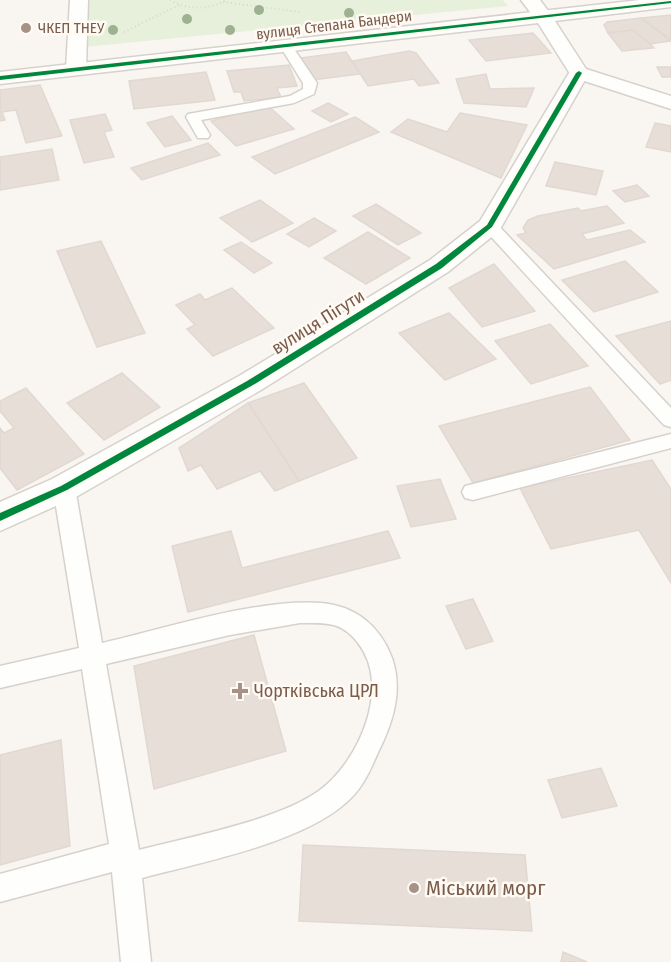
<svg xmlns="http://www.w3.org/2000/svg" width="671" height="962" font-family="'Fira Sans Condensed',sans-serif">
  <rect width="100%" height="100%" fill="#f9f5f0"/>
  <path fill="#e7f0db" d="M85,0h418l5,6 -424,41z"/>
  <g fill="#e6ded7" stroke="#e2d8d2" stroke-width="1.5">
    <path d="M671,15v25l-30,-22z"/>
    <path d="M641,18l30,23 -21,3 -17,-14 -25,3 -4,-8 3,-3z"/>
    <path d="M633,30l17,14 4,4 -32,3 -14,-18z"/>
    <path d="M533,33l18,20 -65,8 -17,-21z"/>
    <path d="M409,51l7,2 23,30 -20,3 -5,-7 -46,7 -16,-25z"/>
    <path d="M346,52l14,22 -47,6 -13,-22z"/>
    <path d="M289,65l8,21 -20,2 4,9 -37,4 -3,-9h-7l-7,-21z"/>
    <path d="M657,67h14v10h-9z"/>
    <path d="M206,72l9,28 -81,9 -5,-28z"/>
    <path d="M486,74l4,15 44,-1 -8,19 -62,-4 -8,-24z"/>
    <path d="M40,85l22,51 -36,7 -10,-33 -14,2 3,8 -5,1v-31z"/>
    <path d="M328,103l20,11 -17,8 -19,-11z"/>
    <path d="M267,105l27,24 -58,17 -25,-25z"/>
    <path d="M460,113l67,12 -26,53 -110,-46 17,-13 39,13z"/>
    <path d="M105,114l7,16 -8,2 10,25 -30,6 -14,-43z"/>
    <path d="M172,116l19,24 -26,7 -18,-24z"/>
    <path d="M355,117l24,15 -104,42 -23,-17z"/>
    <path d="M655,123l16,3v26l-25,-5z"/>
    <path d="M208,143l12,12 -78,25 -11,-12z"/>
    <path d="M52,149l7,31 -59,10v-33z"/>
    <path d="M555,162l48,9 -7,24 -50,-9z"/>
    <path d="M637,185l12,11 -24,6 -12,-11z"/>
    <path d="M260,200l33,23 -41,19 -32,-24z"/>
    <path d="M376,204l45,29 -23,12 -45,-29z"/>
    <path d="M607,206l17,17 -42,11 5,6 43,-10 15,12 -91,27 -37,-34 9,-2 -3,-5 5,-8 10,-4 40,-8 3,3z"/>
    <path d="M314,218l22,13 -27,16 -22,-13z"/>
    <path d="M368,232l42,26 -44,26 -42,-26z"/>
    <path d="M101,241l44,92 -48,14 -40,-96z"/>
    <path d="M241,242l31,21 -18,10 -30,-23z"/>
    <path d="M625,261l33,31 -64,20 -32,-32z"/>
    <path d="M494,264l41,47 -53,16 -33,-39z"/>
    <path d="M232,288l42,40 -61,28 -26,-27 8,-4 -19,-20 24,-11 5,6z"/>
    <path d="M449,313l47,46 -51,21 -46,-47z"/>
    <path d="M671,321v59l-11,4 -44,-48z"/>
    <path d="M550,324l38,42 -57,18 -36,-43z"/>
    <path d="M122,373l38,34 -56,33 -37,-37z"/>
    <path d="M304,383l53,75 -58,23 -51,-78z"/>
    <path d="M590,387l40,53 -157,43 -34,-57z"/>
    <path d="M26,388l58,66 -67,36 -17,-22v-40l4,5 10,-5 -14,-17v-10z"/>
    <path d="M248,403l51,78 -24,10 -15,-20 -43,18 -16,-24 -13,6 -9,-23z"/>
    <path d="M652,460l19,29v94l-32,-53 -88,19 -31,-61z"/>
    <path d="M440,479l16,40 -45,8 -14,-41z"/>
    <path d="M231,531l11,37 146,-37 12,27 -212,54 -16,-66z"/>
    <path d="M473,599l20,42 -27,8 -20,-43z"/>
    <path d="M254,635l32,116 -132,38 -20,-123z"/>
    <path d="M61,740l9,106 -70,19v-110z"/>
    <path d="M601,768l16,38 -55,12 -14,-38z"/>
    <path d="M303,845l222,10 7,76 -233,-10z"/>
    <path d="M563,952l24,10h-26z"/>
  </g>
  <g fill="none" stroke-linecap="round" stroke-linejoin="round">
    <defs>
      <g id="service">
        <path d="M286,42l4,1 27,40 -3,11 -20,9 -93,17 9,15 -2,3h-10l-12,-21 2,-3 102,-18 13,-7v-6l-23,-37z"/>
        <path d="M490,221l6,2 175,185v19l-7,-2 -180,-196 -2,-3z"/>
        <path d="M671,434v14l-198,52 -8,-2 -3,-6 3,-6 8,-2z"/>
        <path d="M64,480l7,2 4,6 27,155c62,-14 157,-45 219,-40 35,3 59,23 71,55 10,29 3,57 -9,84 -9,18 -16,40 -31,55 -43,45 -150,65 -210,81l9,84h-30l-9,-90 -112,30v-28l109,-30 -27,-175 -82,19v-22l79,-18 -26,-160 4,-6zM300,623c12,0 26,-1 37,3 8,3 16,10 21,17 34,43 1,118 -38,147 -40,30 -131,47 -181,60l-33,-186 124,-29z"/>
      </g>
      <g id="minor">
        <path d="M70,0h18l-2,69 -3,4h-14l-3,-4z"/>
        <path d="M521,0h19l12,16 -9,6 -7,-2z"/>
        <path d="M579,67l7,2 3,4 -90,158 -51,41 -187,118 -185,107 -76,34v-29l52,-23 187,-103 191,-116 50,-39 89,-148 3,-4z"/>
      </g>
      <path id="tertiary" d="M640,0h31v7l-116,14 31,48 85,27v13l-99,-32 -34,-54 -538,61v-12z"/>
    </defs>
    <use href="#service" stroke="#d7d1cb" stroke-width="3"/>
    <use href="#minor" stroke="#d7d1cb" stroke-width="3"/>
    <use href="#tertiary" stroke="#d7d1cb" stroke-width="3"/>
    <g stroke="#dcd5d0" stroke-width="2" stroke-dasharray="1 3" stroke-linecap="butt">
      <path d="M170,0c17,10 39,10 57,0"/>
      <path d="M223,2l77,10"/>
      <path d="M124,32l55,-27"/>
    </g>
    <use href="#service" fill="#fefefd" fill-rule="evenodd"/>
    <use href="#minor" fill="#fefefd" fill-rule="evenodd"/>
    <use href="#tertiary" fill="#fefefd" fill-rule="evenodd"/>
    <defs>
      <g id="cycleway">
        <path d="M671,1v2l-671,77v-4z"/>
        <path d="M579,71l3,2 -90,154 -50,41 -189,117 -186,105 -67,31v-8l61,-27 186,-105 189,-117 51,-39 89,-152z"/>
      </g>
    </defs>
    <use href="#cycleway" stroke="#fffaf3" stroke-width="4"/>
    <use href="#cycleway" fill="#00873e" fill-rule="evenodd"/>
  </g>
  <g fill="#9eb190">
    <circle cx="259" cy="10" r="5"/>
    <circle cx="349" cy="13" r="5"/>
    <circle cx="187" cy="19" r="5"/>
    <circle cx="113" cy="30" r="5"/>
    <circle cx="230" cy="30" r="5"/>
  </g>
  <g fill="#a69286" stroke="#fffaf3" stroke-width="2">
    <circle cx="26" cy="28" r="6"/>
    <path d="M237 682h6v6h6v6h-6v6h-6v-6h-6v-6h6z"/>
    <circle cx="414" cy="888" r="6"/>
  </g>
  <g text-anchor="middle" stroke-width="5" stroke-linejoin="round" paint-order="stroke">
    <g font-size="15" fill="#7a5c4d" stroke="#fffaf3">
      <text transform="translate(334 25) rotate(-7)" y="5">вулиця Степана Бандери</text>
    </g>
    <g font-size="15" fill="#7a5c4d" stroke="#fffaf3" text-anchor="start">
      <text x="38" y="33">ЧКЕП ТНЕУ</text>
    </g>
    <g font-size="18" fill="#7a5c4d" stroke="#fffaf3">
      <text transform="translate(318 322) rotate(-32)" y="6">вулиця Пігути</text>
    </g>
    <g font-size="18" fill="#7a5c4d" stroke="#fffaf3" text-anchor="start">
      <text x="254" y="697">Чортківська ЦРЛ</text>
    </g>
    <g font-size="21" fill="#7a5c4d" stroke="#fffaf3" text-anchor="start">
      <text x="426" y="895">Міський морг</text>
    </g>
  </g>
</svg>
